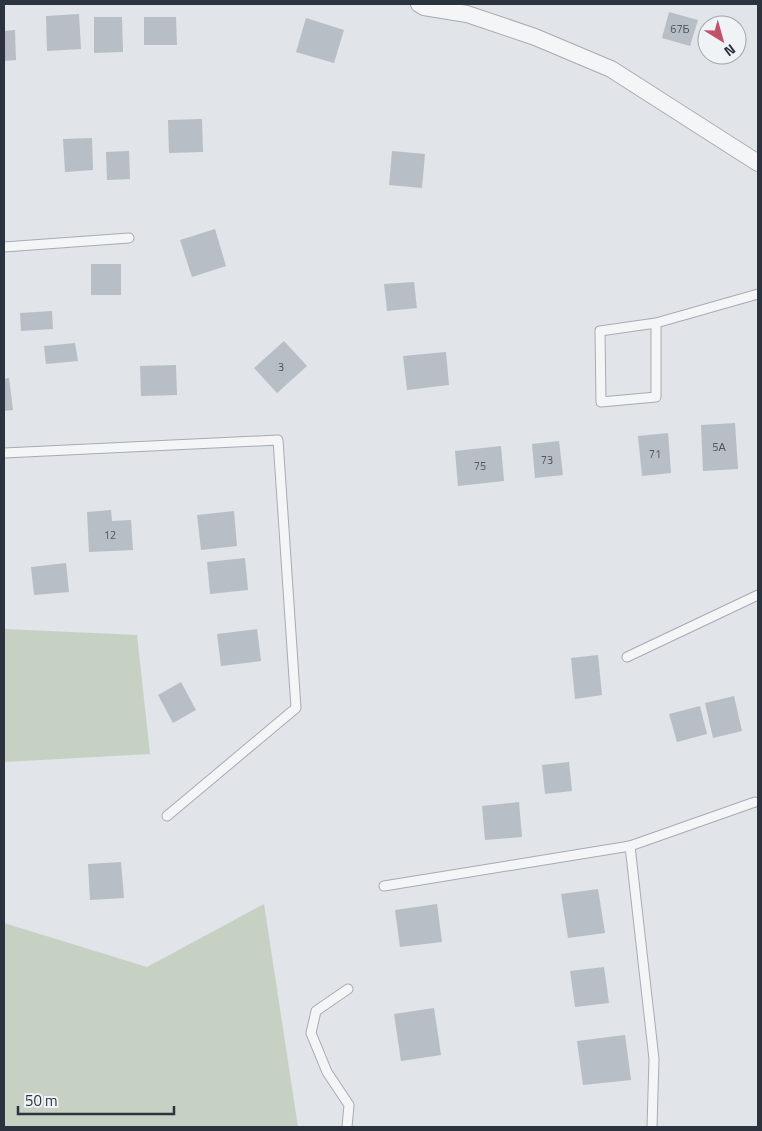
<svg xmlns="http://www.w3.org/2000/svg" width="762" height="1131" font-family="'Titillium Web',sans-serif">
  <rect width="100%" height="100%" fill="#e1e4e8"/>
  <g fill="#c7d1c3">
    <path d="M4,629l133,6 13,119 -146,8z"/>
    <path d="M264,904l34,223h-294v-204l143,44z"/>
  </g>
  <g fill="#b8bec5">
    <path d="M669,12l29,8 -8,26 -28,-8z"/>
    <path d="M79,14l2,35 -34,2 -1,-35z"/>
    <path d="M94,17h28l1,35 -29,1z"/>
    <path d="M144,17h32l1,28h-33z"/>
    <path d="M306,18l38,12 -10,33 -38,-11z"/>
    <path d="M15,30l1,30 -12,1v-30z"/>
    <path d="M202,119l1,33 -34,1 -1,-33z"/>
    <path d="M92,138l1,32 -28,2 -2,-33z"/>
    <path d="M129,151l1,28 -23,1 -1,-28z"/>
    <path d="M392,151l33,3 -3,34 -33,-3z"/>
    <path d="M215,229l11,37 -34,11 -12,-37z"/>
    <rect x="91" y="264" width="30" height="31"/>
    <path d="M414,282l3,26 -30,3 -3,-27z"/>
    <path d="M52,311l1,18 -32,2 -1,-18z"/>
    <path d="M284,341l23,25 -30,27 -23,-25z"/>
    <path d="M75,343l3,18 -32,3 -2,-18z"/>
    <path d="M446,352l3,33 -42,5 -4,-34z"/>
    <path d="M176,365l1,30 -36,1 -1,-30z"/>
    <path d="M9,378l4,32 -9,1v-32z"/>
    <path d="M735,423l3,46 -35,2 -2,-46z"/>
    <path d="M668,433l3,40 -29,3 -4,-40z"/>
    <path d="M559,441l4,34 -28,3 -3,-34z"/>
    <path d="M501,446l3,35 -46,5 -3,-35z"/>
    <path d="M111,510l1,11 19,-1 2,30 -44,2 -2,-40z"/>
    <path d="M234,511l3,35 -36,4 -4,-35z"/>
    <path d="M245,558l3,32 -38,4 -3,-32z"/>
    <path d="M66,563l3,29 -35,3 -3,-28z"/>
    <path d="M257,629l4,32 -40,5 -4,-32z"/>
    <path d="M598,655l4,40 -27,4 -4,-41z"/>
    <path d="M181,682l15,28 -23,13 -15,-28z"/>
    <path d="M734,696l8,35 -29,7 -8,-35z"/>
    <path d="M700,706l7,28 -30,8 -8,-28z"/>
    <path d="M569,762l3,29 -27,3 -3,-29z"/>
    <path d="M519,802l3,35 -37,3 -3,-34z"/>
    <path d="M121,862l3,36 -34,2 -2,-36z"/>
    <path d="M598,889l7,44 -37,5 -7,-44z"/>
    <path d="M437,904l5,38 -42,5 -5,-37z"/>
    <path d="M604,967l5,36 -34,4 -5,-36z"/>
    <path d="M434,1008l7,47 -40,6 -7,-47z"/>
    <path d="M625,1035l6,45 -48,5 -6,-44z"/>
  </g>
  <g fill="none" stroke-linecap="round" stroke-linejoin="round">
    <defs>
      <g id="lane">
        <path d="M4,247l125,-9"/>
        <path d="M656,323v74l-55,5 -1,-71 56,-8 102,-29"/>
        <path d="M4,453l274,-13 18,268 -129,108"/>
        <path d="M627,657l131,-62"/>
        <path d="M630,846l125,-44"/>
        <path d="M384,886l246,-40 24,213 -2,68"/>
        <path d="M347,1127l2,-22 -22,-33 -16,-39 5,-22 32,-22"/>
      </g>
      <path id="street" d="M419,4l5,3 43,7 68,23 76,32 147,94"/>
    </defs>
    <use href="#lane" stroke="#a7abb2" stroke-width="11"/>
    <use href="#street" stroke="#a7abb2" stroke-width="18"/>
    <use href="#lane" stroke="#f3f5f7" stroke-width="9"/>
    <use href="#street" stroke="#f3f5f7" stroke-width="16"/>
  </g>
  <g text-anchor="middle" stroke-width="4.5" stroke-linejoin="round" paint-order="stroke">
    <g font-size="11" fill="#4e5660">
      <text x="680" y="33">67Б</text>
      <text x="281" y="371">3</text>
      <text x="719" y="451">5А</text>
      <text x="655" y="458">71</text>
      <text x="547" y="464">73</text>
      <text x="480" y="470">75</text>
      <text x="110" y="539">12</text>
    </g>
  </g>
  <rect width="762" height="1131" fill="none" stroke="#2b333e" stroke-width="10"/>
  <g transform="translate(722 40) rotate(143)"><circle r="24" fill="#f0f3f6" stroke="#a1a6ac"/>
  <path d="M0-4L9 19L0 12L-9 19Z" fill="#c25168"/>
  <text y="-8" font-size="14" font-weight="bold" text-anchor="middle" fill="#2b333e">N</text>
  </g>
  <path d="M18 1106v8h156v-8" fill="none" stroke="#2b333e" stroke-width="2.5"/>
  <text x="25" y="1106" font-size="15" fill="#2b333e" stroke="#f0f3f6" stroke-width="4" paint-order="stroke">50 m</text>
</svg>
